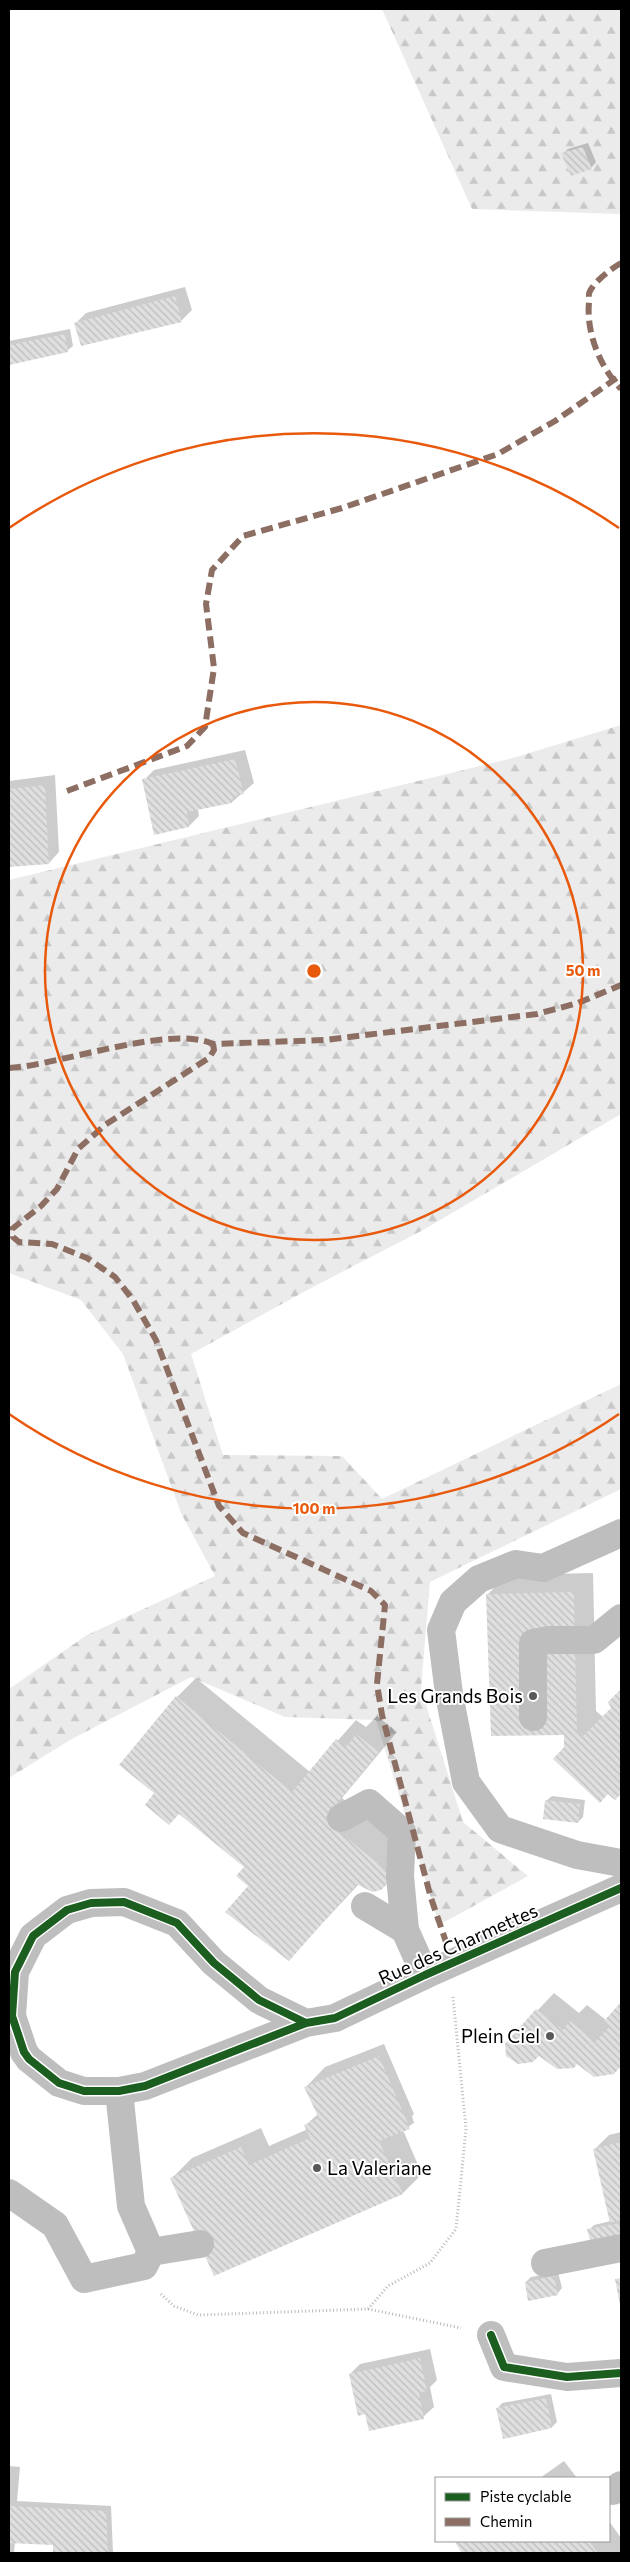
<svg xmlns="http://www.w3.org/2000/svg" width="630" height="2562" font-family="Commissioner,sans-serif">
  <defs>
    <pattern id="forest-firs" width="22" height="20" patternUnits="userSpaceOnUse" patternTransform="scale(1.25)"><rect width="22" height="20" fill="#ebebeb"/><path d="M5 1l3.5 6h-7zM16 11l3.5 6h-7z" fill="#c8c8c8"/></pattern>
    <pattern id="building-back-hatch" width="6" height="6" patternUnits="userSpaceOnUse" patternTransform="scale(1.25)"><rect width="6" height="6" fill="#dfdfdf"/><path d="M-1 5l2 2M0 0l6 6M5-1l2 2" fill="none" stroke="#bebebe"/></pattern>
  </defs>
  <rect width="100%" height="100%" fill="#fff"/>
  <g fill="url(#forest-firs)">
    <path d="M382,9h239v205l-149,-5z"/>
    <path d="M621,725v389l-198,116 -112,58 -120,66 32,101 119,1 40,43 239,-115v105l-191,93 -9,107 42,133 65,54 -89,49 -63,-205 -91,-3 -94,-40 -121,63 -61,38v-89l78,-54 128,-59 -34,-63 -58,-159 -42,-54 -72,-27v-393l504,-122z"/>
  </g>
  <g fill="#0003">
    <path d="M588,143l8,19 -5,6 -28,-14 5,-5z"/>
    <path d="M185,287l7,23 -10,10 -106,3 10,-10z"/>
    <path d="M70,329l3,17 -6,5 -58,12v-22z"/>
    <path d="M245,750l9,33 -22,19 -34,6 1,8 -10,10 -45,-46 10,-10z"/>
    <path d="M55,775l4,77 -10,11 -40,3v-85z"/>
    <path d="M593,1573l3,138 7,6 10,-9 -3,-6 11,-11v101l-6,6 -50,-50v-15l-78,-138 20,-20z"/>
    <path d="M196,1678l114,94 46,-52 10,7 11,-11 20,16 -55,66 59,49 -25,44 -11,-3 -6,-4 -70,75 -40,-73 -4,-19 -89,-74 21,-96z"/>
    <path d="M552,1796l33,4 -2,17 -5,5 -32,-21z"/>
    <path d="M554,1993l25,20 8,-8 19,15 15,-16v62l-7,7 -75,-18 -33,-11z"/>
    <path d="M384,2044l30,70 -2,2 2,7 -11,7 19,44 -19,19 -231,-15 20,-20 69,-30 8,18 39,-17 -2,-4 12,-11 -12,-27 19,-20z"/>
    <path d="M621,2132v107l-32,-9 5,-5 17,-4 -16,-72 14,-14z"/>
    <path d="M558,2272l4,16 -5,6 -31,-12 5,-5z"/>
    <path d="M430,2349l7,31 -7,7 4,20 -11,10 -57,-4 -16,-39 10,-10z"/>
    <path d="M551,2394l6,28 -5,5 -55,-18 5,-6z"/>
    <path d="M564,2461l13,17h-37z"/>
    <path d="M9,2466l11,1 -3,34 94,5 2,47h-59v-9l-39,-2 -1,11h-5z"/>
    <path d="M609,2521l12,17v15h-157l-7,-11 152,-1z"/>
  </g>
  <g fill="url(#building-back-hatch)">
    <path d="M583,147l9,22 -21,7 -10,-23z"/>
    <path d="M175,296l7,26 -101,24 -7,-23z"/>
    <path d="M65,334l3,18 -59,13v-20z"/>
    <path d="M235,759l9,35 -11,2 -1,7 -45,9 2,15 -35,8 -12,-56z"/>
    <path d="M45,785l4,79 -40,3v-78z"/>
    <path d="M574,1592l3,139 6,5 28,-28 -3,-6 13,-13v105l-6,6 -7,-6 -8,9 -47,-44 11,-12v-12l-73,1 -5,-142z"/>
    <path d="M176,1696l116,96 44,-53 10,8 10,-13 23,18 -55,67 63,52v13l-6,6 -9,2 -15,-8 -68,77 -64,-49 23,-26 -12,-10 8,-9 -65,-53 -10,11 -24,-20 9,-12 -35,-28z"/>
    <path d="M545,1800l35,4 -2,19 -35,-4z"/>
    <path d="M621,2002v64l-7,8 -20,3 -17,-13 -3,4 -17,1 -18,-13 -6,6 -15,2 -12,-8 -1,-12 31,-35 27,21 7,-9 25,21 14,-15 -5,-6z"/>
    <path d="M379,2056l31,73 -31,12 24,53 -189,82 -44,-98 71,-31 8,18 61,-27 -6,-13 15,-7 -15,-31z"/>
    <path d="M621,2142v78l-11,3 -17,-74z"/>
    <path d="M619,2223l2,17 -29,7 -5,-18z"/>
    <path d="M554,2276l4,19 -30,6 -3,-19z"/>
    <path d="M621,2278v27h-1l-5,-26z"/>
    <path d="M420,2358l7,33 -8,2 5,26 -55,12 -4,-17 -7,2 -9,-42z"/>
    <path d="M546,2398l6,30 -49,11 -7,-31z"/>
    <path d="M9,2506l97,5 2,42h-55v-8l-44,-2z"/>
    <path d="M457,2541h132l9,12h-136l-7,-11z"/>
  </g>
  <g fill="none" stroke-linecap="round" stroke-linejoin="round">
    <g stroke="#b9b9b9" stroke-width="3" stroke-dasharray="1 2.5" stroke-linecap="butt">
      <path d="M161,2294l13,12 24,9 170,-6 93,19"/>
      <path d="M368,2309l20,-23 42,-23 26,-34 10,-100 -13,-132"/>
    </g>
    <g stroke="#bebebe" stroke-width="28">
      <path d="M621,1533l-78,35 -27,-4 -37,15 -26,23 -12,28 8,64 17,88 34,47 77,26 44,8"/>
      <path d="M533,1717v-74l16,-3h45l27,-22"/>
      <path d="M341,1818l28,-15 33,29 -2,44 5,54 20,45"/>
      <path d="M365,1906l40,24"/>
      <path d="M306,2023l-47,-23 -45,-37 -37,-40 -53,-21 -33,1 -24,7 -34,26 -18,36 -3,44 12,36 5,7 30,24 25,8h35l26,-5 161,-63 29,-5 90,-43 196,-87"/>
      <path d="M9,2193l46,32 29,54 60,-13 7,-14 -20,-46 -12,-115"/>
      <path d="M151,2252l49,-8"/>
      <path d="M545,2263l76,-15"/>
      <path d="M491,2335l13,32 63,10 54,-4"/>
      <path d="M613,2491l8,-6"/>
    </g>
    <g stroke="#8d6e63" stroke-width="6" stroke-dasharray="12 6" stroke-linecap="butt">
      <path d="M621,263c-10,6 -25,17 -31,28 -2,3 -1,8 -1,11 -3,31 11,65 32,87"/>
      <path d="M67,791l120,-45 18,-19 9,-59 -8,-64 6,-34 31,-34 99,-28 156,-54 57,-33 66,-46"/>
      <path d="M213,1044l1,6 -5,8 -104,67 -27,24 -21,40 -16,17 -29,23 1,8 6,5 33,2 35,14 28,19 18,23 23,40 63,166 24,27 128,58 14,14 -8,79 5,31 49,183 15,44"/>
      <path d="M9,1068c51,-3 161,-44 204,-24l112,-4 212,-26 41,-11 43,-18"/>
    </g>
    <defs>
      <g id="cycleway">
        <path d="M306,2023l-47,-23 -45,-37 -37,-40 -53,-21 -33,1 -24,7 -34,26 -18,36 -3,44 12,36 5,7 30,24 25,8h35l26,-5 161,-63 29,-5 90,-43 196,-87"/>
        <path d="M491,2335l13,32 63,10 54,-4"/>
      </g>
    </defs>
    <use href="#cycleway" stroke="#fff" stroke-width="11"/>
    <use href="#cycleway" stroke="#1b5e20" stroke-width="8"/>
  </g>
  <g fill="none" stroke="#e8590c" stroke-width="2.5">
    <circle cx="314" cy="971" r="269"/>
    <path d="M619 1414A538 538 0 0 1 9 1414M9 528A538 538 0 0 1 619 528"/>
  </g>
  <g fill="#595959" stroke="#fff" stroke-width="2">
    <circle cx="533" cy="1696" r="5"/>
    <circle cx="550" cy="2036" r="5"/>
    <circle cx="317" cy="2168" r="5"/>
  </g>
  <g text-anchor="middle" stroke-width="4" stroke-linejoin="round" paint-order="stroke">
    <g font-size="19" fill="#000" stroke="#fff" text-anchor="end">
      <text x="523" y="1703">Les Grands Bois</text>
      <text x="540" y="2043">Plein Ciel</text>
      <text x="327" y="2175" text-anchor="start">La Valeriane</text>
    </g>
    <g font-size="19" fill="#000" stroke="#fff">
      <text transform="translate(458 1944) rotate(-24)" y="7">Rue des Charmettes</text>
    </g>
  </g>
  <circle cx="314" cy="971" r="8" fill="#e8590c" stroke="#fff" stroke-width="2.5"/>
  <g font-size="15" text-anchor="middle" font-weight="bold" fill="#e8590c" stroke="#fff" stroke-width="4" stroke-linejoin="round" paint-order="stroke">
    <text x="583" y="976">50 m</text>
    <text x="314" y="1514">100 m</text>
  </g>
  <rect width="630" height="2562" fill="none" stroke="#000000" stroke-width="20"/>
  <rect x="435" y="2477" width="175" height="65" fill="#ffffff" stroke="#999999"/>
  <rect x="445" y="2493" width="25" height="8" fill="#1b5e20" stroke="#999999"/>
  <text x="480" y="2502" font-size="15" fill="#000000">Piste cyclable</text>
  <rect x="445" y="2518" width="25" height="8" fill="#8d6e63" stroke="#999999"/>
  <text x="480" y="2527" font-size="15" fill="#000000">Chemin</text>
</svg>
